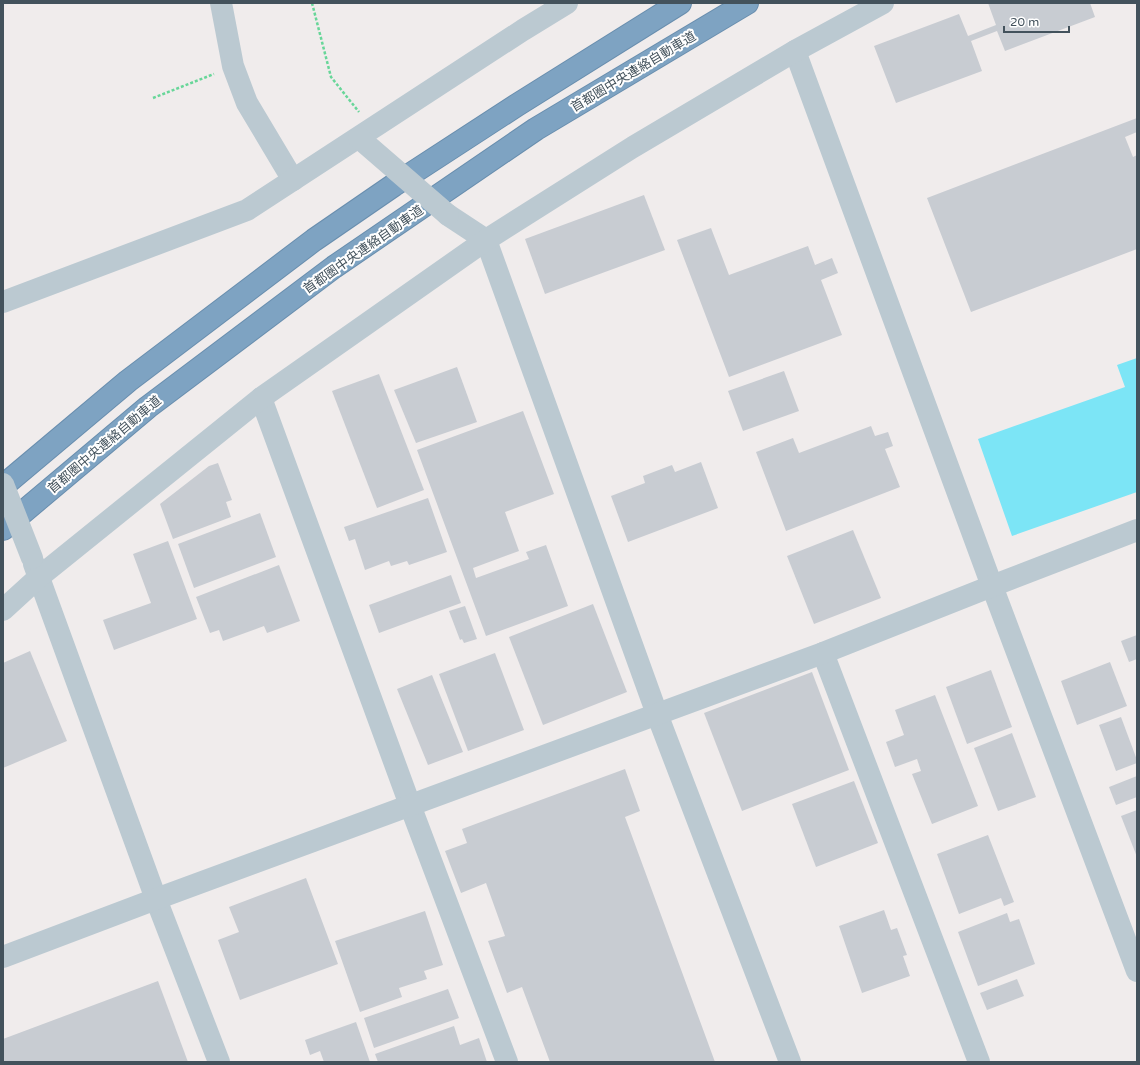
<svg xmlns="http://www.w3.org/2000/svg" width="1140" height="1065" font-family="'Varela Round','Noto Sans JP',sans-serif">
  <rect width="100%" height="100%" fill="#f0ecec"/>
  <path fill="#7ce5f6" d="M1137,358v134l-125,44 -34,-97 147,-52 -8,-22z"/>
  <g fill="#c8ccd2">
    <path d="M988,3h102l5,14 -90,34 -8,-20 -26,10 11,30 -86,32 -22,-57 85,-32 9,22 28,-11z"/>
    <path d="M1137,118v14l-12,5 8,20 4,-2v94l-166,63 -44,-114z"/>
    <path d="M644,195l21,55 -120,44 -20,-55z"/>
    <path d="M711,228l18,47 79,-29 7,19 17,-7 6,15 -17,7 21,55 -113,42 -52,-137z"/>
    <path d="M457,367l20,55 -61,21 -22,-53z"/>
    <path d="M784,371l15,40 -56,20 -15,-40z"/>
    <path d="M379,374l45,116 -47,18 -45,-117z"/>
    <path d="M523,411l31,83 -49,18 14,39 -46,17 3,10 53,-19 -3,-7 20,-7 22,61 -82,30 -69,-186z"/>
    <path d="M871,426l4,10 13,-4 5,14 -8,3 15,38 -114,44 -30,-79 37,-14 6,15z"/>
    <path d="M701,462l17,46 -90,34 -17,-46 34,-13 -2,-7 29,-11 3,7z"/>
    <path d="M218,463l14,37 -6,2 5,15 -58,22 -13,-35 49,-38z"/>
    <path d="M428,498l19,54 -38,13 -2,-4 -16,5 -2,-5 -24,9 -10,-31 -6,2 -5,-14z"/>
    <path d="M260,513l16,44 -82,31 -16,-44z"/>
    <path d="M853,530l28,68 -67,26 -27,-68z"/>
    <path d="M168,541l29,78 -83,31 -11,-30 48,-17 -18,-49z"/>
    <path d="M279,565l21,56 -33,12 -3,-7 -41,15 -4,-11 -9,3 -14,-36z"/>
    <path d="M451,575l10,28 -82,30 -10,-28z"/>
    <path d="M593,604l34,88 -84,33 -34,-88z"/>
    <path d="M465,606l12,33 -13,4 -2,-4 -2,1 -11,-29z"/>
    <path d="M1137,635v24l-8,3 -8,-21z"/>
    <path d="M30,651l37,90 -64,27v-105z"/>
    <path d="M495,653l29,77 -56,21 -29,-77z"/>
    <path d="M1110,662l17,44 -50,19 -16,-44z"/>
    <path d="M991,670l21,57 -45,17 -21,-57z"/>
    <path d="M812,672l37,98 -107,41 -38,-98z"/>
    <path d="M432,675l31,77 -35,13 -31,-76z"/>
    <path d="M935,695l43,111 -46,18 -20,-50 9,-3 -4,-12 -22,8 -9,-25 18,-7 -9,-25z"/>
    <path d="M1121,717l16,43v3l-21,8 -17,-46z"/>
    <path d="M1012,733l24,64 -38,14 -24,-63z"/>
    <path d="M625,769l15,42 -15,6 90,245h-165l-28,-75 -15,6 -19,-52 17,-5 -19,-53 -25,10 -16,-42 22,-8 -5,-14z"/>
    <path d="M1137,776v21l-21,8 -7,-18z"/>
    <path d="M854,781l24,62 -62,24 -24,-63z"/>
    <path d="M1137,810v47l-16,-41z"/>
    <path d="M988,835l26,67 -10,4 -3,-8 -42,16 -22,-60z"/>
    <path d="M306,878l32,86 -98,36 -22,-60 21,-8 -10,-25z"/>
    <path d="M884,910l7,20 6,-2 10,27 -4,1 7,20 -48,17 -23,-67z"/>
    <path d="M425,911l18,54 -19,6 3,8 -28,9 3,9 -42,15 -25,-71z"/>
    <path d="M1007,913l3,9 9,-3 16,45 -57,22 -20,-54z"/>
    <path d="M1017,979l7,17 -37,14 -7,-17z"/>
    <path d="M158,981l30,81h-184l-1,-23z"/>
    <path d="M448,989l11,29 -85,30 -10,-30z"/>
    <path d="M356,1022l14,40h-46l-4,-11 -10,4 -5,-15z"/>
    <path d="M454,1026l6,19 19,-7 8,24h-109l-3,-8z"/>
  </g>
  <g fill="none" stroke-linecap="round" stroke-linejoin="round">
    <defs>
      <g id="highway">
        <path d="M3,486l125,-105 186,-141 80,-55 123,-80 163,-102"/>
        <path d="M3,529l145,-122 186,-140 202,-138 211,-126"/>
      </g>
    </defs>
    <use href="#highway" stroke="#698eae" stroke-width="24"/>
    <g stroke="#68d699" stroke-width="2.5" stroke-dasharray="3 2" stroke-linecap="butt">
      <path d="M312,3l19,74 28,35"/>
      <path d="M153,98l61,-24"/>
    </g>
    <g stroke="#bbc9d1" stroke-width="22">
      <path d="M221,3l12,63 14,37 46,77"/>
      <path d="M795,51l197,535 145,385"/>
      <path d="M448,215l38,25 171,474 133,348"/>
      <path d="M3,302l244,-92 276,-180 44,-27"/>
      <path d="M261,398l149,407 97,257"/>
      <path d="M34,564l122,335 63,163"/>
      <path d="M3,610l36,-33 222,-179 225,-158 147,-93 162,-96 88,-48"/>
      <path d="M823,653l156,409"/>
      <path d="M3,957l153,-58 667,-246 169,-67 145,-56"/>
    </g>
    <use href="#highway" stroke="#7ea3c2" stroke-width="22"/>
    <g stroke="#bbc9d1" stroke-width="22">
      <path d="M359,138l89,77"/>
      <path d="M3,484l29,74"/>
    </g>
  </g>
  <g text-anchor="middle" stroke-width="4" stroke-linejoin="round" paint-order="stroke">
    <g font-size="13" fill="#43525c" stroke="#fff">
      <text transform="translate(633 71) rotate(-31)" y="5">首都圏中央連絡自動車道</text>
      <text transform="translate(363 249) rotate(-35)" y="5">首都圏中央連絡自動車道</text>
      <text transform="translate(104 444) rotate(-40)" y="5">首都圏中央連絡自動車道</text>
    </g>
  </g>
  <rect width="1140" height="1065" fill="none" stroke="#43525c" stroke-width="8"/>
  <path d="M1004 26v6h65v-6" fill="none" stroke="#43525c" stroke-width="2"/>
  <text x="1010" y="26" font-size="12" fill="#43525c" stroke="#ffffff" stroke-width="3" paint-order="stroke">20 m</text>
</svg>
